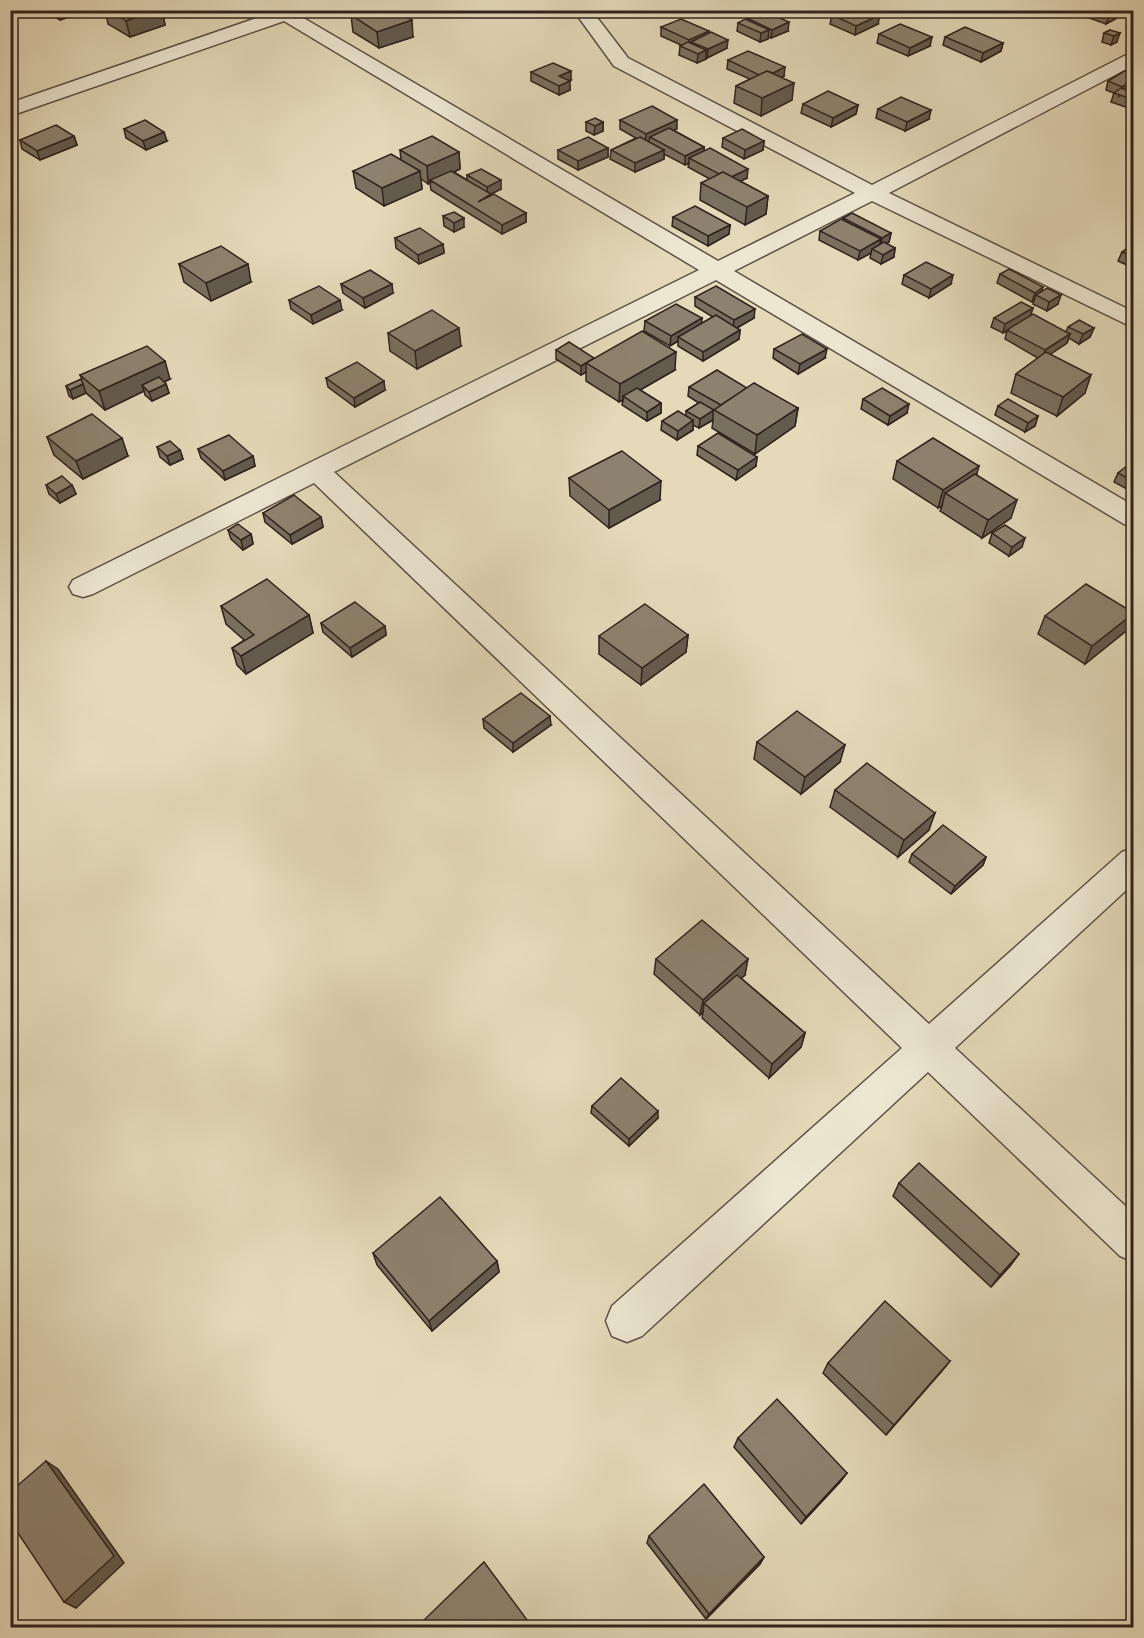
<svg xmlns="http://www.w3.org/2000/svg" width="1144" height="1638" font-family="'EB Garamond',serif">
  <rect width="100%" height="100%" fill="#e4daba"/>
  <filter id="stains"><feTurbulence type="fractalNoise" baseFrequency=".00333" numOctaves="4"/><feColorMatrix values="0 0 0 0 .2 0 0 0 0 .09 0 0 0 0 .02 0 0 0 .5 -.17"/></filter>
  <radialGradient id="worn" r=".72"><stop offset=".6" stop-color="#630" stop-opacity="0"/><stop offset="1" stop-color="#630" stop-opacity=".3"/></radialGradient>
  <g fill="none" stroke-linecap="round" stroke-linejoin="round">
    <defs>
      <path id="street" d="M269,10h39l-8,6 418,245 137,-68 -241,-127 -37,-51 3,-4h12l36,47 244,127 262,-134v14l-245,128 245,119v16l-262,-127 -138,70 400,235v21l-10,-3 -408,-244 -382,192 595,552 193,-172 12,-4v35l-179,165 179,166v48l-14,-6 -192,-184 -286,264 -15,6 -15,-6 -6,-15 6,-15 290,-258 -588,-565 -221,111 -10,3 -10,-3 -4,-7 4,-7 626,-310 -415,-249 -274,95v-13l261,-90z"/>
    </defs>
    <use href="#street" stroke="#5c5044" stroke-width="3"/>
    <use href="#street" fill="#ede7d2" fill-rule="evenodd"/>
  </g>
  <g fill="#79705f" stroke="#2f221d" stroke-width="1.5">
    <path d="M52,10h22l1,5 -15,5 -7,-4z"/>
    <path d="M105,10h57l3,15 -35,12 -22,-13z"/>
    <path d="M1072,10h55l-1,3 -20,11 -34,-12z"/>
    <path d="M351,15l62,22 -34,11 -26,-16z"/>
    <path d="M832,15l46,9 -23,11 -25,-11z"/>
    <path d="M1134,15v12l-6,-2 3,-8z"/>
    <path d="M747,18l41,13 -17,7 -2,-1 -1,2 -8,3 -23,-11 1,-8 9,-3z"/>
    <path d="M661,27l48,7 18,14 -20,10 -1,-1v2l-9,4 -18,-8 1,-9 1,-1 -20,-9z"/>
    <path d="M1110,30l7,12 -6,3 -9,-3 2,-9z"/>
    <path d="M879,34l51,12 -22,10 -31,-13z"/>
    <path d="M945,37l58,6 -2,8 -20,11 -38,-17z"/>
    <path d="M728,60l56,16 -2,1 10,23 -31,16 -27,-13 2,-17 14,-7 -23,-10z"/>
    <path d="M1134,68v19l-7,4 7,2v17l-23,-8 3,-9 -8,-3 2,-9z"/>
    <path d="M531,72l40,8 -2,1 1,9 -11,5 -28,-14z"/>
    <path d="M803,104l55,1 -2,9 -25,13 -30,-14z"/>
    <path d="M878,109l51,10 -24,12 -29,-13z"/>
    <path d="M620,120l57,9 -4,1 31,17v4l43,27 -7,3 28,15 -2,18 -21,11 -45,-25 1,-17 9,-4 -22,-12 1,-4 -4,2 -21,-11v5l-29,13 -25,-13 1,-9 25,-12 -16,-9z"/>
    <path d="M586,122h17v9l-9,4 -8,-4z"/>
    <path d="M124,129l43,12 -21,9 -20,-12z"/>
    <path d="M74,136l3,9 -37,15 -18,-11 -2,-9z"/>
    <path d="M723,138l41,3 -1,9 -19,9 -22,-12z"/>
    <path d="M608,148v9l-30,13 -20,-11v-9z"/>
    <path d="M400,150l59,2 1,17 -6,3 13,8v-5l34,14 -10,5v1l35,18v9l-24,12 -71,-44 -1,-7 -2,1 -7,-5 1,10 -38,17 -28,-18 -3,-17 48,-11z"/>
    <path d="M443,216l21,11 -10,5 -10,-6z"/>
    <path d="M673,217l57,8 -1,9 -21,12 -36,-20z"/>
    <path d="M843,218l48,15 -2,9 -3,2 9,4 -1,9 -13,7 -11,-6 1,-5 -13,7 -39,-20 1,-9 23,-11z"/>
    <path d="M395,238l48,6 1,9 -25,11 -23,-16z"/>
    <path d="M1134,244v24l-16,-7 4,-9z"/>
    <path d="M179,264l72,18 -40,19 -27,-19z"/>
    <path d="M1000,274l42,17 16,13 -11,7 -14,-7 1,-4 -2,2 -35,-19z"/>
    <path d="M904,275l47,9 -22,14 -27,-14z"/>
    <path d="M341,284l52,9 -28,15 -22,-15z"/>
    <path d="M695,297l59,21 -17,10 3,2 -1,9 -36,22 -25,-15v-5l-8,5 -26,-15 1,-10 57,-3 -1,6 12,-7 -18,-11z"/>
    <path d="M289,300l53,10 -29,14 -22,-15z"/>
    <path d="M1033,308l-3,8 36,16 2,-5 26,1 -4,9 -11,7 -10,-6 -2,5 -17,11 35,39 -28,23 -46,-23 5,-19 22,-16 -33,-19 2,-8 -4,2 -12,-6 3,-9z"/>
    <path d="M388,333l73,13 -44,23 -27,-18z"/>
    <path d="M774,349l51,9 -27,16 -25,-16z"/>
    <path d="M556,350l38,8 81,12 -35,20 21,13v10l-14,8 -25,-16 1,-5 -4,2 -33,-21v-9l-5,3 -25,-16z"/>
    <path d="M80,375l90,4 -6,3 2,2 3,9 -17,8 -7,-6 -1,-4 -39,19 -19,-17 -13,6 -4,-3 -3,-10 16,-7z"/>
    <path d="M326,378l59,12 -30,17 -27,-20z"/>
    <path d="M689,387l58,1 51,20 -3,18 -40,28 -43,-26 1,-8 -14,8 -6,-3v5l-16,10 -16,-10 1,-9 24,-5v-5l13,-8 -11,-7z"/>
    <path d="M863,399l44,14 -19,12 -27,-16z"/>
    <path d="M998,406l40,10 -3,10 -10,6 -30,-17z"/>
    <path d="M47,437l81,19 -45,23 -29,-24z"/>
    <path d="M698,446l59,11 -1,9 -20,14 -39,-25z"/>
    <path d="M157,447l23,3 3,9 -13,6 -10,-8z"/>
    <path d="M198,449l55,7 2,10 -30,14 -24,-22z"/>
    <path d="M897,461l80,14 34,43 -29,20 -42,-27 2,-5 -4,2 -45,-29z"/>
    <path d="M1134,470v23l-20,-11 4,-9z"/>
    <path d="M569,478l91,22 -51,28 -39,-32z"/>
    <path d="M46,485h26l4,9 -16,9 -11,-9z"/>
    <path d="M263,513l58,4 2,10 -31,17 -27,-22z"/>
    <path d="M228,530l23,4 2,10 -10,6 -12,-11z"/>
    <path d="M992,533l30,14 -13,9 -20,-13z"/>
    <path d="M1134,553v13l-6,-3z"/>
    <path d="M221,606l88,9 4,18 -67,41 -9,-9 -5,-17 12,-8 -18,-16z"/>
    <path d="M1134,613l-8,18 -41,33 -47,-30 7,-18z"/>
    <path d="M321,623l64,3 1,9 -34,22 -29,-25z"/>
    <path d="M688,635l-2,17 -45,33 -42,-31v-18z"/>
    <path d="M483,719l68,6 -38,27 -29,-24z"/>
    <path d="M757,742l83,20 -39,32 -47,-35z"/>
    <path d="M835,790l94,40 -31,27 -68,-50z"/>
    <path d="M912,854l74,3 -3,8 -32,29 -42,-32z"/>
    <path d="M656,959l89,16 -4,3 64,55 -4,14 -32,31 -67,-60 1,-6 -3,3 -46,-41z"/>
    <path d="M592,1106l66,12 -29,28 -38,-33z"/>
    <path d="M899,1183l120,71 -9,12 -19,21 -98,-91z"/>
    <path d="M373,1253l124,8 2,11 -67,59 -55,-66z"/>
    <path d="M950,1361l-64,74 -63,-62 5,-10z"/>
    <path d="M738,1438l109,35 -7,9 -39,42 -67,-77z"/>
    <path d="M649,1536l115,21 -4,7 -54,55 -59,-76z"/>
  </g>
  <g fill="#635b4e" stroke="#2f221d" stroke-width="1.5">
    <path d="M60,10h14l1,5 -15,5 -2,-9z"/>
    <path d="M155,10h7l3,15 -35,12 -4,-16z"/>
    <path d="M1118,10h9l-1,3 -20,11 3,-8z"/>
    <path d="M880,15l-2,9 -23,11 1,-9z"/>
    <path d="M412,20l1,17 -34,11 -2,-16z"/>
    <path d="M789,22l-1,9 -17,7 1,-8z"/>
    <path d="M769,30l-1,9 -8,3 1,-9z"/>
    <path d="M709,31v9l-18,2v6l-2,1v-9z"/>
    <path d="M1120,33l-3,9 -6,3 3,-9z"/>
    <path d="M932,37l-2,9 -22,10 2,-8z"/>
    <path d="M728,40l-1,8 -20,10 1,-9z"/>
    <path d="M1003,43l-2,8 -20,11 2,-9z"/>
    <path d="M706,50v9l-9,4 1,-9z"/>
    <path d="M785,67l-1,9 -20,10 1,-9z"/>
    <path d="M571,71v9l-11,5 -1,-9z"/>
    <path d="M1134,80v7l-15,9 3,-9z"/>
    <path d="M570,81v9l-11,5v-9z"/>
    <path d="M794,83l-2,17 -31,16 1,-18z"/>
    <path d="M858,105l-2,9 -25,13 2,-9z"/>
    <path d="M931,110l-2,9 -24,12 2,-9z"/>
    <path d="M677,120v9l-23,10 -4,-2 -1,4 -4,2 1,-9z"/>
    <path d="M603,122v9l-9,4 1,-9z"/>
    <path d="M164,132l3,9 -21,9 -3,-9z"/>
    <path d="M74,136l3,9 -37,15 -3,-9z"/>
    <path d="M764,141l-1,9 -19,9 1,-9z"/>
    <path d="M704,147v9l-15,2v5l-4,2v-9z"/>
    <path d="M608,148v9l-30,13v-9z"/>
    <path d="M664,150v9l-29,13v-9z"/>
    <path d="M459,152l1,17 -28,13 -2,-2v3l-2,1 -1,-18z"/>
    <path d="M748,169l-1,9 -20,10v-9z"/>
    <path d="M420,171l2,18 -38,17 -2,-18z"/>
    <path d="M501,180v9l-10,5 1,9 -14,-1 10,-6 -1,-9z"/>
    <path d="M768,196l-2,18 -21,11 2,-18z"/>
    <path d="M526,213v9l-24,12v-9z"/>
    <path d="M464,218v9l-10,5v-9z"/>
    <path d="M730,225l-1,9 -21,12v-10z"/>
    <path d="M891,233l-2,9 -8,5 1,-9z"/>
    <path d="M881,239l-2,9 -7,1 -1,4 -13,7 2,-9z"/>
    <path d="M443,244l1,9 -25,11 -1,-9z"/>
    <path d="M895,248l-1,9 -13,7 2,-9z"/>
    <path d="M248,264l3,18 -40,19 -5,-18z"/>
    <path d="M953,275l-2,9 -22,14 2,-9z"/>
    <path d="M392,284l1,9 -28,15 -2,-10z"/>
    <path d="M1043,287l-3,9 -4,-1 -2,5 -2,2 3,-9z"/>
    <path d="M1061,295l-3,9 -11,7 2,-9z"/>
    <path d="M340,300l2,10 -29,14 -2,-9z"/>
    <path d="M1033,308l-3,9 -27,16 2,-9z"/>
    <path d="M755,309l-1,9 -21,12 1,-10z"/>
    <path d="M702,318l-1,9 -23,10v4l-8,5 1,-10z"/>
    <path d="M459,328l2,18 -44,23 -2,-18z"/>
    <path d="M1094,328l-4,9 -11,7 4,-10z"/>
    <path d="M740,330l-1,9 -36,22v-9z"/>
    <path d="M1070,334l-3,9 -25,17 3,-10z"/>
    <path d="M827,349l-2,9 -27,16 2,-10z"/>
    <path d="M676,352l-1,18 -49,28 -3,-2v4l-4,2 1,-18z"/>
    <path d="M165,361l5,18 -23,11 -5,-5 2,6 -39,19 -6,-19z"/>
    <path d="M586,363v9l-5,3v-9z"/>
    <path d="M1091,375l-6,18 -28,23 6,-19z"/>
    <path d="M384,381l1,9 -30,17 -1,-9z"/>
    <path d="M83,384l3,9 -13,6 -3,-9z"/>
    <path d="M166,384l3,9 -17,8 -3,-9z"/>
    <path d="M661,403v10l-14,8v-9z"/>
    <path d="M909,404l-2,9 -19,12 2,-9z"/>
    <path d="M798,408l-3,18 -40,28 2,-19z"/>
    <path d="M713,410v10l-14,8 1,-9z"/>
    <path d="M1038,416l-3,10 -10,6 3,-9z"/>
    <path d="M693,420v10l-16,10 1,-9z"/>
    <path d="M122,438l6,18 -45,23 -7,-18z"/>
    <path d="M180,450l3,9 -13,6 -3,-9z"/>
    <path d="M253,456l2,10 -30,14 -2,-9z"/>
    <path d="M757,457l-1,9 -20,14 2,-10z"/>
    <path d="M979,466l-5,19 -29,8 -3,13 -4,2 5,-18z"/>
    <path d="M661,481l-1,19 -51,28v-18z"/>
    <path d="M72,485l4,9 -16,9 -4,-9z"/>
    <path d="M1017,500l-6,18 -29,20 6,-18z"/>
    <path d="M321,517l2,10 -31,17 -2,-9z"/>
    <path d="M251,534l2,10 -10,6 -2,-10z"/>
    <path d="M1025,538l-3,9 -13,9 3,-9z"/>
    <path d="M1134,613l-8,18 -41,33 7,-18z"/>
    <path d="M309,615l4,18 -67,41 -5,-18z"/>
    <path d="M385,626l1,9 -34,22 -2,-9z"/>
    <path d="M688,635l-2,17 -45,33 1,-17z"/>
    <path d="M550,716l1,9 -38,27v-9z"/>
    <path d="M845,745l-5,17 -39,32 4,-17z"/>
    <path d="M935,813l-6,17 -31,27 6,-17z"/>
    <path d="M986,857l-3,8 -32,29 4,-8z"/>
    <path d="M748,959l-3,16 -36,32 -5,-4 -1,9 -3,3 3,-15z"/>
    <path d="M805,1033l-4,14 -32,31 3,-14z"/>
    <path d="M658,1111v7l-29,28v-7z"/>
    <path d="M1019,1254l-9,12 -19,21 9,-12z"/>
    <path d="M497,1261l2,11 -67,59 -3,-10z"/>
    <path d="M950,1361l-8,10 -56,64 8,-10z"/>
    <path d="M46,1461l12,8 66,94 -48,45 -12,-6z"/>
    <path d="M847,1473l-7,9 -39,42 5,-7z"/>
    <path d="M764,1557l-4,7 -54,55 3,-5z"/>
  </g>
  <g fill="#8d826f" stroke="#2f221d" stroke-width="1.5">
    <path d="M110,10h45l-29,11z"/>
    <path d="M366,10h30l16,10 -35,12 -26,-17z"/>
    <path d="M843,10h26l11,5 -24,11 -24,-11z"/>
    <path d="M1095,10h23l-9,6z"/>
    <path d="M764,11l25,11 -17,8 -25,-12z"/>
    <path d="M681,19l28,12 -20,9 -28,-13z"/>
    <path d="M745,19l24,11 -8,3 -23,-10z"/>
    <path d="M900,24l32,13 -22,11 -31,-14z"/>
    <path d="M965,27l38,16 -20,10 -38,-16z"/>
    <path d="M1110,30l10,3 -6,3 -10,-3z"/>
    <path d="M711,32l17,8 -20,9 -17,-7z"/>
    <path d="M688,42l18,8 -8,4 -18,-8z"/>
    <path d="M748,51l37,16 -12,6 -6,-2 -8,4 -31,-15z"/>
    <path d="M553,63l18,8 -12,5 11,5 -11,5 -28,-14z"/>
    <path d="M1131,67l3,1v12l-12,7 -14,-6z"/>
    <path d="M767,71l27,12 -32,15 -26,-12z"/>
    <path d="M1121,88l13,5v7l-20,-7z"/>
    <path d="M828,91l30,14 -25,13 -30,-14z"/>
    <path d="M901,97l30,13 -24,12 -29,-13z"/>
    <path d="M652,106l25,14 -31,14 -26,-14z"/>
    <path d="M595,118l8,4 -8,4 -9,-4z"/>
    <path d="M145,120l19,12 -21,9 -19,-12z"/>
    <path d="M56,125l18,11 -37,15 -17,-11z"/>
    <path d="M669,128l35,19 -19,9 -35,-19z"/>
    <path d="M742,129l22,12 -19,9 -22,-12z"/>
    <path d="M432,136l27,16 -32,14 -27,-16z"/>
    <path d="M588,137l20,11 -30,13 -20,-11z"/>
    <path d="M640,137l24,13 -29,13 -24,-13z"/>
    <path d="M710,148l38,21 -17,8 -8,-5 -4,2 -30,-16z"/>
    <path d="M391,154l29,17 -38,17 -29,-17z"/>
    <path d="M481,169l20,11 -14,7 -20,-12z"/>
    <path d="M451,171l40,23 -13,8 16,-8 32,19 -24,12 -72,-45z"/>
    <path d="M723,172l45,24 -21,11 -46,-24z"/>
    <path d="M695,206l35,19 -22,11 -35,-19z"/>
    <path d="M454,212l10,6 -10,5 -11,-7z"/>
    <path d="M852,213l39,20 -9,5 -39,-20z"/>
    <path d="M841,219l40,20 -21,12 -40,-20z"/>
    <path d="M420,228l23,16 -25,11 -23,-17z"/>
    <path d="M884,242l11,6 -12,7 -11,-6z"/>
    <path d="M1134,244v13l-12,-5z"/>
    <path d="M221,246l27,18 -42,19 -27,-19z"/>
    <path d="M926,262l27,13 -22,14 -27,-14z"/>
    <path d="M1009,269l34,18 -8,6 -35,-19z"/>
    <path d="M370,270l22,14 -29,14 -22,-14z"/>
    <path d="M319,286l21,14 -29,15 -22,-15z"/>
    <path d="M716,286l39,23 -21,11 -39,-23z"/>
    <path d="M1047,288l14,7 -12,7 -13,-7z"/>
    <path d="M1021,302l12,6 -28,16 -11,-6z"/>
    <path d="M676,304l26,14 -31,18 -26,-15z"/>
    <path d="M432,310l27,18 -44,23 -27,-18z"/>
    <path d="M1033,314l37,20 -25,16 -38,-20z"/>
    <path d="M716,315l24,15 -37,22 -25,-15z"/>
    <path d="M1079,320l15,8 -11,6 -15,-7z"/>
    <path d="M642,331l34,21 -56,32 -34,-21z"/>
    <path d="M802,334l25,15 -27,15 -26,-15z"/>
    <path d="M569,342l25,16 -13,8 -25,-16z"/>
    <path d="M147,346l18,15 -66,30 -19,-16z"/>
    <path d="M1046,352l45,23 -28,22 -47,-23z"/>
    <path d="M357,362l27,19 -30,17 -28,-20z"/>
    <path d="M717,370l30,18 -26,17 -32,-18z"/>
    <path d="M159,377l7,7 -17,8 -7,-7z"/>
    <path d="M81,379l2,5 -13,6 -4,-4z"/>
    <path d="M754,383l44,25 -41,27 -43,-25z"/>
    <path d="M637,388l24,15 -14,9 -24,-16z"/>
    <path d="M882,388l27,16 -19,12 -27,-17z"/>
    <path d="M1008,399l30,17 -10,7 -30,-17z"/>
    <path d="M700,402l14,8 -14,9 -14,-8z"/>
    <path d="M678,411l15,9 -15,11 -16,-10z"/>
    <path d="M92,414l30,24 -46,23 -29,-24z"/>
    <path d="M718,433l39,24 -19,13 -40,-24z"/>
    <path d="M229,435l24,21 -30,15 -25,-22z"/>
    <path d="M933,438l46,28 -36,24 -46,-29z"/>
    <path d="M170,441l10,9 -13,6 -10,-9z"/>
    <path d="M622,451l39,30 -52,29 -40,-32z"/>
    <path d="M1127,466l7,4v12l-16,-9z"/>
    <path d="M975,474l42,26 -29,20 -43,-27z"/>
    <path d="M62,476l10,9 -16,9 -10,-9z"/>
    <path d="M294,495l27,22 -31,18 -27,-22z"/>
    <path d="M238,524l13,10 -10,6 -13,-10z"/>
    <path d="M1005,525l20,13 -13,9 -20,-14z"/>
    <path d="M267,579l42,36 -68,41 -9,-8 22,-13 -33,-29z"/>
    <path d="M1086,584l48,29 -42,33 -47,-30z"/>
    <path d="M355,602l30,24 -35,22 -29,-25z"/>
    <path d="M645,604l43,31 -46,33 -43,-32z"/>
    <path d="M521,693l29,23 -37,27 -30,-24z"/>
    <path d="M797,711l48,34 -40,32 -48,-35z"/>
    <path d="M867,763l68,50 -31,27 -69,-50z"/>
    <path d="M943,825l43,32 -31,29 -43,-32z"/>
    <path d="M702,920l46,39 -45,41 -47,-41z"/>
    <path d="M737,975l68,58 -33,31 -68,-61z"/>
    <path d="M621,1078l37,33 -29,28 -37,-33z"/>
    <path d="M919,1163l100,91 -19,21 -101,-92z"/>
    <path d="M440,1197l57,64 -68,60 -56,-68z"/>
    <path d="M885,1301l65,60 -56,64 -66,-62z"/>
    <path d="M777,1399l70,74 -41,44 -68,-79z"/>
    <path d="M46,1461l68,95 -50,46 -54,-81v-29z"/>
    <path d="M704,1484l60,73 -55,57 -60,-78z"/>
    <path d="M484,1562l49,66h-105l-5,-7z"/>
  </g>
  <rect width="1144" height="1638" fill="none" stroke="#e4daba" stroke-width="36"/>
  <rect x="12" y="12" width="1120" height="1614" fill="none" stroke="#2f221d" stroke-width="3"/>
  <rect x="18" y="18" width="1108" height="1602" fill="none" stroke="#2f221d" stroke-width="1.5"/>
  <rect width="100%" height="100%" filter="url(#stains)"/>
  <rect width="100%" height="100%" fill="url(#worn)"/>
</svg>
